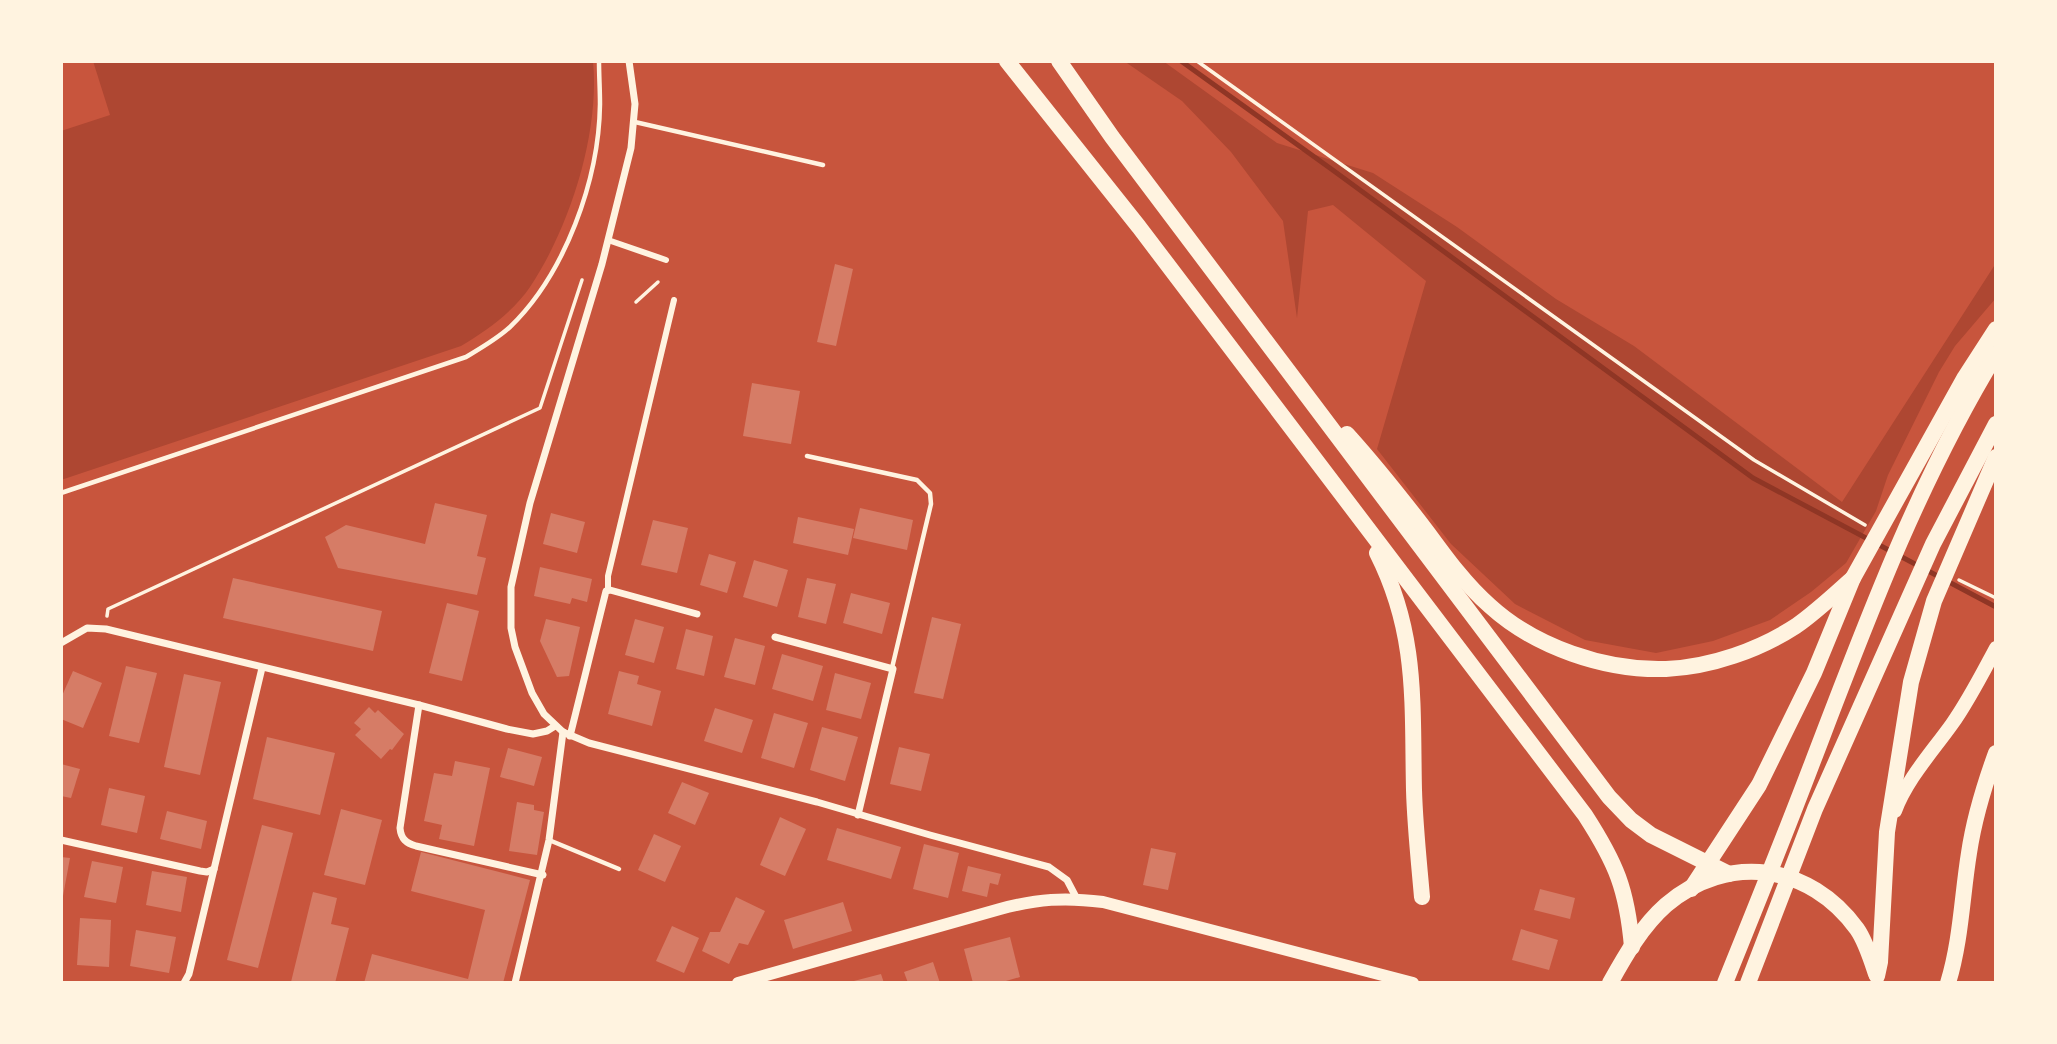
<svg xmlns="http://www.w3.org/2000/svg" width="2057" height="1044" font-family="'Space Grotesk',sans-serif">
  <rect width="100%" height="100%" fill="#c8553d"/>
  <g fill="#ae4732">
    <path d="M93,61h500c7,72 -23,166 -63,226 -17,25 -44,44 -69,59l-400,134v-349l49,-16z"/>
    <path d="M1124,61h39l114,82 96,30 84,54 99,72 78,47 208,156 154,-239v35l-41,48 -16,26 -51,103 -12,36 -30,52 -35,29 -41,28 -57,21 -57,12 -71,-13 -70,-36 -64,-60 -74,-95 49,-168 -93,-76 -25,6 -11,107 -14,-97 -52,-69 -49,-51z"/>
  </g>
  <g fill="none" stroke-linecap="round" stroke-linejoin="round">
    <path stroke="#8f3625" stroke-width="5" d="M1181,61l153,110 419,307 243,129"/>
  </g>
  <g fill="#d67c66">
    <path d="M835,264l18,5 -17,77 -19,-4z"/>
    <path d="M752,383l48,8 -9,53 -48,-8z"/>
    <path d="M435,503l52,12 -10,41 9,2 -9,37 -139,-27 -13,-31 21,-12 79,19z"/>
    <path d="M860,508l53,12 -6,30 -54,-12z"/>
    <path d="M551,513l34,9 -8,31 -34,-9z"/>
    <path d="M798,517l56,12 -6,26 -55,-12z"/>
    <path d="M653,520l35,8 -11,45 -36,-8z"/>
    <path d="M709,554l27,8 -9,31 -27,-8z"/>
    <path d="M754,560l34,10 -11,37 -34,-10z"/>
    <path d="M540,567l52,12 -5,23 -15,-4 -2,6 -36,-8z"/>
    <path d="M233,578l149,33 -9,40 -150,-33z"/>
    <path d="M807,578l29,6 -10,40 -28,-7z"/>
    <path d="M851,593l39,10 -8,31 -39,-11z"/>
    <path d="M447,603l32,8 -17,70 -33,-8z"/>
    <path d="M932,617l29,7 -18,75 -29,-6z"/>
    <path d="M546,619l34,8 -11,49 -12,1 -17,-36z"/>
    <path d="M635,619l29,8 -10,36 -29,-8z"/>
    <path d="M686,629l27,7 -9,40 -28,-7z"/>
    <path d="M735,638l30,8 -10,39 -31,-8z"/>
    <path d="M782,654l41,12 -10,35 -41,-12z"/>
    <path d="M126,666l31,7 -18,70 -30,-7z"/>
    <path d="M73,671l29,12 -19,45 -22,-9v-21z"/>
    <path d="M619,671l20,5 -2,8 24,7 -9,35 -44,-12z"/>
    <path d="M835,673l36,10 -10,36 -35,-9z"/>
    <path d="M184,674l37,8 -21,93 -36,-8z"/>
    <path d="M369,707l6,6 3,-3 26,24 -12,16 -2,-1 -9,10 -26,-24 6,-6 -7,-6z"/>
    <path d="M715,708l38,12 -11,33 -38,-12z"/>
    <path d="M774,713l34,10 -14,45 -33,-10z"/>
    <path d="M822,727l36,10 -13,44 -35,-11z"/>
    <path d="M267,737l68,16 -15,62 -67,-16z"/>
    <path d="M899,747l31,7 -9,37 -31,-7z"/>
    <path d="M508,748l34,9 -8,29 -34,-9z"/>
    <path d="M455,761l35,7 -16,78 -35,-7 3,-14 -18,-4 10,-48 18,3z"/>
    <path d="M61,764l19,5 -9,29 -10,-2z"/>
    <path d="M682,782l27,11 -14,32 -27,-12z"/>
    <path d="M109,788l36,8 -8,37 -36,-8z"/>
    <path d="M517,802l17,3v5l10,2 -7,43 -28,-4z"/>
    <path d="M341,809l41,11 -17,65 -41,-10z"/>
    <path d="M167,811l40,10 -6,28 -41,-10z"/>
    <path d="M780,817l26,12 -21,47 -25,-11z"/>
    <path d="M262,825l31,8 -35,135 -31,-8z"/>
    <path d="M837,828l64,19 -10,32 -64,-19z"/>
    <path d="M654,834l27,12 -16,36 -27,-12z"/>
    <path d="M924,844l35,9 -11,45 -35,-9z"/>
    <path d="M1151,848l25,5 -8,37 -25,-5z"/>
    <path d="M421,852l109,28 -27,103h-139l8,-29 96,25 17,-69 -74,-19z"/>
    <path d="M61,857l9,1 -7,38h-2z"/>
    <path d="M92,861l31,6 -7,36 -32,-6z"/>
    <path d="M968,866l33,8 -3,11 -8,-2 -3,14 -25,-6z"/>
    <path d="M152,871l35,6 -6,35 -35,-7z"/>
    <path d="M1540,889l35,9 -5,21 -36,-9z"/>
    <path d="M313,892l24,6 -6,26 18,4 -14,55 -44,-1z"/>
    <path d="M736,897l29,14 -17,34 -9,-2 -10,21 -27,-13 8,-19h10z"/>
    <path d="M843,902l9,29 -59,18 -9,-29z"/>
    <path d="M80,918l31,2 -2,47 -32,-2z"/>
    <path d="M672,926l27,12 -15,35 -28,-12z"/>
    <path d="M1521,929l37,11 -9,30 -37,-10z"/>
    <path d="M136,930l40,7 -7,36 -39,-7z"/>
    <path d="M1010,937l10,40 -21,6h-26l-9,-34z"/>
    <path d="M933,962l7,21h-32l-4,-11z"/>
    <path d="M881,974l3,9h-34v-1z"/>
  </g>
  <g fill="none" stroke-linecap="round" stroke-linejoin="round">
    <g stroke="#fff3e0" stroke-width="3.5">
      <path d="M1197,61l557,399 111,65"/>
      <path d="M636,302l22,-20"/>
      <path d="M1959,580l37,18"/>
      <path d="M107,616l1,-7 432,-201 42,-128"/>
    </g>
    <g stroke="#fff3e0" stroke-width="4.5">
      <path d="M635,122l188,43"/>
      <path d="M807,456l110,24 13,13 1,11 -39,164"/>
      <path d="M61,493l405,-136c15,-9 31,-18 44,-30 55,-53 89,-147 90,-223 0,-14 -1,-29 -1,-43"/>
      <path d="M549,840l70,29"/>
    </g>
    <g stroke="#fff3e0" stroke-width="6">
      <path d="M608,240l58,20"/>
      <path d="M608,590v-14l66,-276"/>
    </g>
    <g stroke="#fff3e0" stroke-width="7">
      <path d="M629,61l6,43 -4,44 -29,116 -72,239 -19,84v41l4,19 17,46 12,21 19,18 26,11 228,59 113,33 119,32 18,13 10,19"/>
      <path d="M775,637l118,32 -35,146"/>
      <path d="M61,643l26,-15 19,1 313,76 88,24 26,5 14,-3 8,-5"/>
      <path d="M419,705l-19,123c1,11 6,15 16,18l127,29"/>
      <path d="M570,736l36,-145 4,-1 87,24"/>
      <path d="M61,840l139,31 7,1 7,-3"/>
      <path d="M184,983l5,-9 73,-306"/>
      <path d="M515,983l34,-143 14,-108"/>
    </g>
    <path stroke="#fff3e0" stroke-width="12" d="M738,983l262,-74c38,-10 64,-12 103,-7l310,81"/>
    <path stroke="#fff3e0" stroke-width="14" d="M1895,811c12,-32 37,-59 57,-87 17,-24 30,-50 44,-76"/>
    <g stroke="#fff3e0" stroke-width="16">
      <path d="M1007,61l132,166 446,588c31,48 42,74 47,132"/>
      <path d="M1059,61l53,76 497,660 22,23 20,15 78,39"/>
      <path d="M1347,434c29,32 55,65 81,99 19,26 38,52 62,73 45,41 115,65 176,63 45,-2 93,-19 130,-43 20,-14 39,-32 57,-48"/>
      <path d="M1377,553c41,81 35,150 37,237 1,36 5,72 8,107"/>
      <path d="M1691,889l68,-104 55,-112 39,-95 112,-201 31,-48"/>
      <path d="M1877,976l3,-14 7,-130 24,-150 23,-81 62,-144"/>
      <path d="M1610,983c15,-27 32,-57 56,-78 62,-53 144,-41 191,24 9,13 14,30 19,45"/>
      <path d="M1725,983c30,-74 60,-148 88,-222 54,-141 104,-277 183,-407"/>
      <path d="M1748,983l67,-174 118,-265 63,-120"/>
      <path d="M1948,983c13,-42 14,-87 21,-130 5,-34 15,-67 27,-100"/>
    </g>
  </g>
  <rect width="2057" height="1044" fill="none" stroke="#fff3e0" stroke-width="126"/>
</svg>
